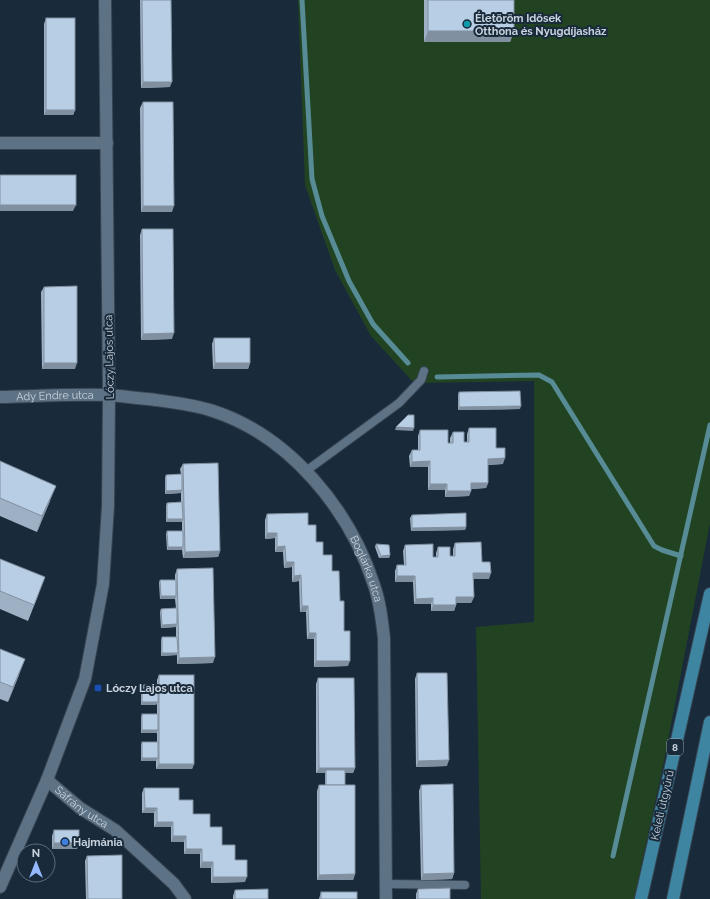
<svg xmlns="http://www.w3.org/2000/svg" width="710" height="899" font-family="Raleway,sans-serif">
  <rect width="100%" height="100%" fill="#192a3b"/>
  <path fill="#224322" d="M298,0h412v523l-46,238 -30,138h-153l-5,-272 58,-5v-241l-120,2 -43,-47 -36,-66 -30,-85z"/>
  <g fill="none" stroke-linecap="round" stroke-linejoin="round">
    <g stroke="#578c97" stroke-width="5">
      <path d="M302,0l10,179 10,37 27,65 24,43 35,39"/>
      <path d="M437,377l102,-2 13,7 102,164 8,4 19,6"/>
      <path d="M613,856l97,-431"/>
    </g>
    <defs>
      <g id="lane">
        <path d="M306,471l93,-68 22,-23 3,-9"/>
        <path d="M386,884l79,1"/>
      </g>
      <g id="street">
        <path d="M0,143h107"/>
        <path id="s1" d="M0,397c36,-1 73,-3 109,-2 13,1 26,3 39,4 22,3 44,5 65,12 77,25 137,99 161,174 6,17 8,35 10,53l2,261"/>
        <path id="s2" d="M47,780l33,28 35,22 59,54 11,15"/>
        <path d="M0,887l47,-107 38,-101 18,-95 5,-78 1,-111 -4,-395"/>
      </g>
      <g id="primary">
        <path d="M641,899l69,-305"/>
        <path d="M673,899l37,-177"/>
      </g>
    </defs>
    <use href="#lane" stroke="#364452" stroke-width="10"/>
    <use href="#street" stroke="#364452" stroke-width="14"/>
    <use href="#primary" stroke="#364452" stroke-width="14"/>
    <use href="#lane" stroke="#5e7285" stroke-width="8"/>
    <use href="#street" stroke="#5e7285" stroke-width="12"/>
    <use href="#primary" stroke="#3e85a2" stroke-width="12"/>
  </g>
  <g fill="#9eb1c4">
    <path d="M140,0h31l-1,87 -29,1z"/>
    <path d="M424,0h90v31l-4,11h-86z"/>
    <path d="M46,18l29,92 -2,5h-29v-91z"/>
    <path d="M143,102l29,110h-31l-1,-104z"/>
    <path d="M142,229l30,110 -31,1 -1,-105z"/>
    <path d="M44,287l31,82h-33l-1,-77z"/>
    <path d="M214,338l36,25 -2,6h-35l-1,-25z"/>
    <path d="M459,392l61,17 -62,1v-15z"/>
    <path d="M469,428l27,20 7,16 -15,1v18l-2,5 -15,1v2l-2,5 -24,1v-7h-17v-23h-18l-1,-11 3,-6h6v-14l2,-6 28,13h2v-5l3,-6 11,10h3v-8z"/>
    <path d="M0,461l50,40 -13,31 -37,-16z"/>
    <path d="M183,464l37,87 -2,6 -35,1 -1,-8h-15l-1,-16 1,-3h15v-9h-16v-16l1,-3 14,-1v-9l-16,1v-16l1,-3 15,-1 -1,-5z"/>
    <path d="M267,514l41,11 8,17 16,29 8,30 4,30 4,35 -34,1v-28h-7l-1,-27h-6l-1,-31 -7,1v-15l-8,1 -1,-16h-8v-14l-10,1v-19z"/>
    <path d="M412,515l54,12 -1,3 -54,1 -1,-13z"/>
    <path d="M455,543l27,19 7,17h-16l1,18 -3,6h-15v2l-2,6h-23v-7h-17l-1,-22h-18v-11l2,-6h7l-1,-14 2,-6 28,12h3v-4l2,-6 12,9h3v-7z"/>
    <path d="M376,544l14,11 -1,3h-10l-4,-11z"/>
    <path d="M0,559l39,34 -11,28 -28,-12z"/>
    <path d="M177,569l36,94 -36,1v-9l-16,1v-16l1,-3h14v-10l-15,1 -1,-16 1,-3 15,-1 -1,-9h-15l-1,-16 1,-3h15v-5z"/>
    <path d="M0,649l19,26 -11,27 -8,-3z"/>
    <path d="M417,673l30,93 -31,1 -1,-88z"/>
    <path d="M159,675l35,89 -2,5h-36v-8h-15v-16l1,-3h15v-9h-16v-16l1,-3h15v-10l-16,1v-17l1,-3h15v-5z"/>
    <path d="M318,678l37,90 -2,5h-8v12l10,89 -2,6h-36v-89l2,-6h6v-12h-9v-89z"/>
    <path d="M421,785l33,88 -2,6 -31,1 -2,-89z"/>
    <path d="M144,788l35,12 14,14 17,13 12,18 13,15 10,22 -34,1v-15h-11v-14h-16v-12h-13v-15h-17v-14h-12v-20z"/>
    <path d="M54,830l23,19h-25v-13z"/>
    <path d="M87,856l35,43h-36l-1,-38z"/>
    <path d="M418,889l32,10h-34v-5z"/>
    <path d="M235,890l33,9h-35v-3z"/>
    <path d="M321,892l36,7h-38z"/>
  </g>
  <g fill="#8190a0">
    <path d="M428,31h86l-4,11h-86z"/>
    <path d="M143,82h29l-2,5 -29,1z"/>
    <path d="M46,110h29l-2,5h-29z"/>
    <path d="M0,205h76l-3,6h-73z"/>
    <path d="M143,206h31l-2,6h-31z"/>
    <path d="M174,333l-2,6 -31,1 2,-6z"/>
    <path d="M44,363h33l-2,6h-33z"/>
    <path d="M215,363h35l-2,6h-35z"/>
    <path d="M521,406l-1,3 -62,1 1,-3z"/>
    <path d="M396,427l18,1 -1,3 -18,-1z"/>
    <path d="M505,458l-2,6 -18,1 3,-6z"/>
    <path d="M430,461l-2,6h-18l2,-5z"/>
    <path d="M471,483h17l-2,5 -17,1z"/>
    <path d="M430,484h17l-2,6h-17z"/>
    <path d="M56,486l-6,15 -13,31 5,-16z"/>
    <path d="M182,490l-1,3 -16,1 1,-3z"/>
    <path d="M447,491h24l-2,5 -24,1z"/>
    <path d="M167,519h16l-1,3h-16z"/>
    <path d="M466,527l-1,3 -54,1 1,-3z"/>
    <path d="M267,533h10l-2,5 -10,1z"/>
    <path d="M285,546l-2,6h-8l2,-5z"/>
    <path d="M168,547h15l-1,3h-15z"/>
    <path d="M220,551l-2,6 -35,1 2,-6z"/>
    <path d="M390,555l-1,3h-10l2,-2z"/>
    <path d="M286,562h8l-2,5 -8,1z"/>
    <path d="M473,573h18l-2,6h-18z"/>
    <path d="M301,575l-2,6 -7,1 2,-6z"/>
    <path d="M397,576h18l-2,6h-18z"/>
    <path d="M161,596h15l-1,3h-15z"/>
    <path d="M456,597h18l-3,6h-17z"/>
    <path d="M433,598l-2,6h-17l2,-5z"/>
    <path d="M433,605h23l-2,6h-23z"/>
    <path d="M302,606h6l-2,6h-6z"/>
    <path d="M177,624l-1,3 -15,1 1,-3z"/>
    <path d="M309,633h7l-2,6h-7z"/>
    <path d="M162,653h16l-1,2 -16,1z"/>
    <path d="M215,657l-2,6 -36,1 2,-6z"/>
    <path d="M25,659l-6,16 -11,27 5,-15z"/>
    <path d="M316,661h34l-2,5 -34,1z"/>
    <path d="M142,702h16l-2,3h-15z"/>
    <path d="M142,730h16l-2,3h-15z"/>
    <path d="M142,758h16l-2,3h-15z"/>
    <path d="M449,760l-2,6 -31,1 2,-6z"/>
    <path d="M159,764h35l-2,5h-36z"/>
    <path d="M319,768h36l-2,5h-27v-3l-1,3h-9z"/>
    <path d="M145,808h12l-3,5h-12z"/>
    <path d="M157,822h16l-2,5h-17z"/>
    <path d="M173,836h13l-2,6h-13z"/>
    <path d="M54,843h25l-2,6h-25z"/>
    <path d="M186,849h16l-2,5h-16z"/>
    <path d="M202,862h11l-2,6h-11z"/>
    <path d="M454,873l-2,6 -31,1 2,-6z"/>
    <path d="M355,874l-2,6h-36l2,-5z"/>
    <path d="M213,877h34l-2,5 -34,1z"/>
  </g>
  <g fill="#b8cee4" stroke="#8190a0">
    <path d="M142,0h29l1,82h-29z"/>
    <rect x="428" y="0" width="86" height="31"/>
    <rect x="46" y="18" width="29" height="92"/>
    <path d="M143,102h30l1,104h-31z"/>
    <rect x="0" y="175" width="76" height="30"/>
    <path d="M142,229h31l1,104 -31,1z"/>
    <path d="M77,286v77h-33v-76z"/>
    <path d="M214,338h36v25h-35z"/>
    <path d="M520,391l1,15 -62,1v-15z"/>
    <path d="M408,415h6v13l-18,-1z"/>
    <path d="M469,428h27v20h9v10l-17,1v24h-17v8h-24v-7h-17v-23l-18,1v-12h8v-20h28v13h5v-11h11v10h5z"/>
    <path d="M0,461l56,25 -14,30 -42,-18z"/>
    <path d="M218,463l2,88 -35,1 -2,-88z"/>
    <path d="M182,474v16l-16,1v-16z"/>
    <path d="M182,502l1,17h-16v-16z"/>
    <path d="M308,513v12h8v17h7v13h9v16h7l1,30h4v30h6v30h-34v-28h-7l-1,-27h-6l-1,-31 -7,1v-14h-8l-1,-16 -8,1v-14h-10v-19z"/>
    <path d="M466,513v14l-54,1v-13z"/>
    <path d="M167,531h16v16h-15z"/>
    <path d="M481,542l1,20h8l1,11h-18l1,24h-18v8h-23v-7l-17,1 -1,-23h-18v-11h9l-1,-20 28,-1v13h5v-10h12v9h5v-13z"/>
    <path d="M376,544l13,1 1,10 -9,1z"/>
    <path d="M0,559l45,18 -11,28 -34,-14z"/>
    <path d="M213,568l2,89 -36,1 -2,-89z"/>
    <path d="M160,580h16v16h-15z"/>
    <path d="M177,608v16l-15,1 -1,-16z"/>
    <path d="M162,637h15l1,16h-16z"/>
    <path d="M0,649l25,10 -12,28 -13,-5z"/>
    <path d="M417,673h30l2,87 -31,1z"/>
    <rect x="159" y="675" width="35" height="89"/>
    <path d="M318,678h36l1,90h-36z"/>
    <rect x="142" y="685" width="16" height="17"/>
    <rect x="142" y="714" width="16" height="16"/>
    <rect x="142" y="742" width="16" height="16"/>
    <rect x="326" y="770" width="19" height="15"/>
    <path d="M453,784l1,89 -31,1 -2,-89z"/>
    <path d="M319,785h36v89l-36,1z"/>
    <path d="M144,788h35v12h14v14h17v13h12v18h13v15h12v17h-34v-15h-11v-13h-16v-13h-13v-14h-16v-14h-12z"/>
    <rect x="54" y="830" width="25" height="13"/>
    <path d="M122,855v44h-34l-1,-43z"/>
    <path d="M450,888v11h-32v-10z"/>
    <path d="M268,889v10h-33v-9z"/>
    <rect x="321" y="892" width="36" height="7"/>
  </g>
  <circle fill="#0f9aa8" stroke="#192a3b" stroke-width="1.5" cx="467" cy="24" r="4"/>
  <rect fill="#1a4fb4" stroke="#192a3b" stroke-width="1.5" x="94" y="684" width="8" height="8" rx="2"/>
  <circle fill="#3f7fe0" stroke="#192a3b" stroke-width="1.5" cx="65" cy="842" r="4"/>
  <g text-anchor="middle" stroke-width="4" stroke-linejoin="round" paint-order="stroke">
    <rect fill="#192a3b" stroke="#94a0ad" stroke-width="1" x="667" y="739" width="16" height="16" rx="3"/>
    <g font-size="10" font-weight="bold" fill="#c8d3de">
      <text x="675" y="751">8</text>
    </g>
    <g font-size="11" font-weight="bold" fill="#c8d3de" stroke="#192a3b" text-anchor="start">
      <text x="475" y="22">Életöröm Idősek<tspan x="475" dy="13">Otthona és Nyugdíjasház</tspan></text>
      <text x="106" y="692">Lóczy Lajos utca</text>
      <text x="73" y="846">Hajmánia</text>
    </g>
    <g font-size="11" fill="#c8d3de" stroke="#192a3b">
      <text transform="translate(109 357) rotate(-91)" y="4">Lóczy Lajos utca</text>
      <text dy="4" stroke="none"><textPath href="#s1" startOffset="55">Ady Endre utca</textPath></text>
      <text dy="4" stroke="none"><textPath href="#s1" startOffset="442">Boglárka utca</textPath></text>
      <text transform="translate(662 805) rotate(-77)" y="4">Keleti útgyűrű</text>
      <text dy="4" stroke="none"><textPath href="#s2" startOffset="44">Sáfrány utca</textPath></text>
    </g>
  </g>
  <g transform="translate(36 863)"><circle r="19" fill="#192a3b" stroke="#5f6e7c"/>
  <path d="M0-3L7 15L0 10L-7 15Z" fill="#94b7fd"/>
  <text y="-6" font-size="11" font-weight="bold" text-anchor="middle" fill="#c8d3de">N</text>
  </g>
</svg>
